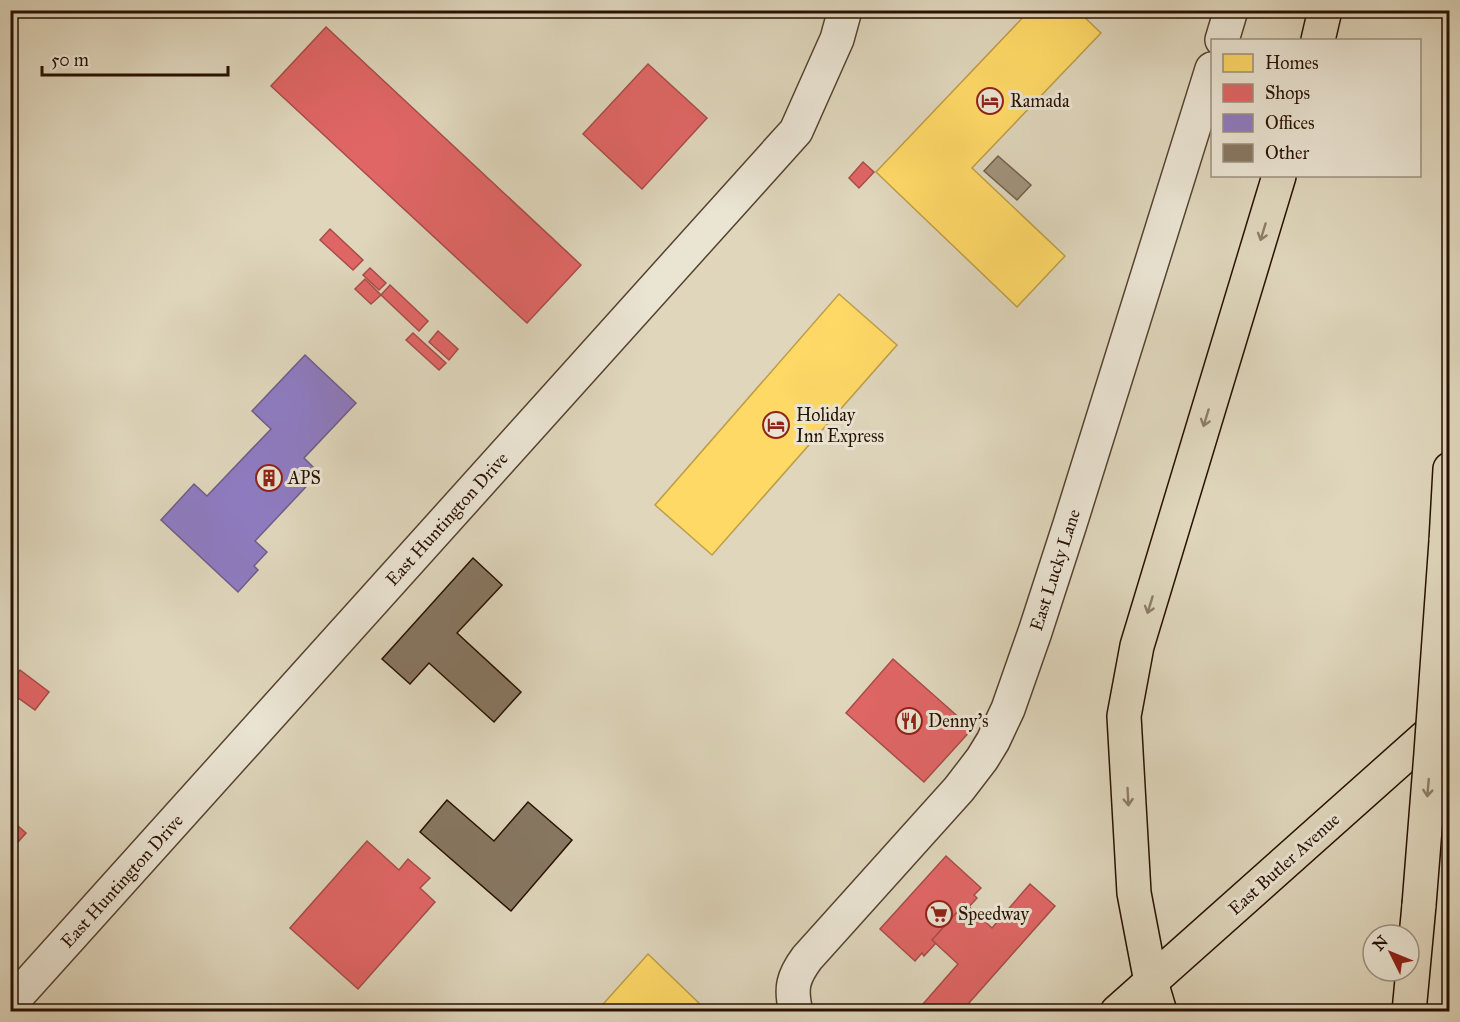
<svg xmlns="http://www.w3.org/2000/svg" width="1460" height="1022" font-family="'IM FELL Great Primer',serif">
  <rect width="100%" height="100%" fill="#dfd6bc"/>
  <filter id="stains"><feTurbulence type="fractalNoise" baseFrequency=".00333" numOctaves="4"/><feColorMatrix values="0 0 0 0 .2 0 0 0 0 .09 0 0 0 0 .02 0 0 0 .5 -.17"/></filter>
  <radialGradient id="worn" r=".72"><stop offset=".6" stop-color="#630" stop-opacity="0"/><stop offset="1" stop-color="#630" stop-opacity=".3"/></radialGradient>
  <path fill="#a1937c" stroke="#715f4b" stroke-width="1.5" d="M998,156l33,29 -14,15 -33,-29z"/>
  <g fill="#ffd966" stroke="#be9d48" stroke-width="1.5">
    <path d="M1030,10h47l24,23 -129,135 93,88 -48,51 -141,-135z"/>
    <path d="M839,294l58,51 -185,210 -57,-50z"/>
    <path d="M648,954l52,50 -6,8h-98z"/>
  </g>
  <g fill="#e06666" stroke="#a94c48" stroke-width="1.5">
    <path d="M326,27l255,238 -54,58 -256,-237z"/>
    <path d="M648,64l59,54 -65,71 -59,-55z"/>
    <path d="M863,162l11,10 -15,16 -10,-10z"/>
    <path d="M330,229l33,31 -10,10 -33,-30z"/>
    <path d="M370,268l16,15 -7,7 -16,-15z"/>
    <path d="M365,279l16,16 -10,9 -16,-15z"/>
    <path d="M390,285l38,36 -9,10 -38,-36z"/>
    <path d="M438,331l20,18 -9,11 -20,-18z"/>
    <path d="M413,333l33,30 -7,7 -33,-30z"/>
    <path d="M893,659l79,70 -48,53 -78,-69z"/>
    <path d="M20,670l29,22 -14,18 -25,-18v-9z"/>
    <path d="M18,826l8,7 -16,18v-17z"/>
    <path d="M367,841l32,29 9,-11 22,19 -10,10 15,14 -77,87 -68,-61z"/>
    <path d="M946,856l35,32 -7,7 3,3 -53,58 -2,-3 -7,8 -35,-32z"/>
    <path d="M1030,884l25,22 -94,106h-45l42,-48 -26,-24 33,-37 27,25z"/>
  </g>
  <path fill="#8e7cc3" stroke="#6f5c89" stroke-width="1.5" d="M305,355l51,48 -52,55 15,15 -64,68 12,11 -13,14 4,4 -20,22 -77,-72 33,-36 13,12 64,-67 -19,-18z"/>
  <g fill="#877762" stroke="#281101" stroke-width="1.5">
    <path d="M473,558l29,27 -45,48 64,59 -27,30 -65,-59 -19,21 -28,-25z"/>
    <path d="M447,800l47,41 34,-39 44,38 -61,71 -91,-79z"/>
  </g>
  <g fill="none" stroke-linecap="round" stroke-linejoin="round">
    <defs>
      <g id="tertiary">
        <path d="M1222,40l9,-30"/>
        <path d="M10,1004l786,-873 41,-92 8,-29"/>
        <path d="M796,1012c-6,-24 -3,-35 11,-54l152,-169 23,-30 11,-18 15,-32 27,-77 35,-108 142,-455"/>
      </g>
      <path id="primary" d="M1117,1012l331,-295"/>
      <g id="motorway">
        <path d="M1318,40l7,-30"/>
        <path d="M1446,541l4,-72"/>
        <path d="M1160,1012l-9,-30 -17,-89 -10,-177 13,-70 142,-470"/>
        <path d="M1409,1012l10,-107"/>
      </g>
    </defs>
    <use href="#tertiary" stroke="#564230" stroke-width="36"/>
    <use href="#primary" stroke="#281101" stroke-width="36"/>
    <use href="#motorway" stroke="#281101" stroke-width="36"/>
    <use href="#tertiary" stroke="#eae4d3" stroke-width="33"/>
    <use href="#primary" stroke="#dfd6bc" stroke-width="33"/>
    <use href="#motorway" stroke="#dfd6bc" stroke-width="33"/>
    <defs>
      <path id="motorway-bridge" d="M1419,905l12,-152 15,-212"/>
    </defs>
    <use href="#motorway-bridge" stroke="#281101" stroke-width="36" stroke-linecap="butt"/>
    <use href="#motorway-bridge" stroke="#dfd6bc" stroke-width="33"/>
  </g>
  <defs><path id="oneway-shaft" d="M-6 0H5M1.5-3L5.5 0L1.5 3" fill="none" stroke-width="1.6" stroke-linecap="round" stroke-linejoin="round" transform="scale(1.5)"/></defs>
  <g stroke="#8d7d68">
    <use href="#oneway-shaft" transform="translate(1263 232) rotate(107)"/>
    <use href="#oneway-shaft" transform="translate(1206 418) rotate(107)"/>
    <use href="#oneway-shaft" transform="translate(1150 605) rotate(107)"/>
    <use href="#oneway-shaft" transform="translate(1428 788) rotate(95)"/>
    <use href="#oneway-shaft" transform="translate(1128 797) rotate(87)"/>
  </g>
  <defs>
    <symbol id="hotel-ring" viewBox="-11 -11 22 22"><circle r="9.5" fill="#eae4d3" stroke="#8f2418" stroke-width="1.5"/><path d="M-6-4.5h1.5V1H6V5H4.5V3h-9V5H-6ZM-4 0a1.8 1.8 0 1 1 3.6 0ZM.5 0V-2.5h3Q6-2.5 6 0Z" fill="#8f2418"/></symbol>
    <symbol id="building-ring" viewBox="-11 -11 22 22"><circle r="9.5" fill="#eae4d3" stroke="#8f2418" stroke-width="1.5"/><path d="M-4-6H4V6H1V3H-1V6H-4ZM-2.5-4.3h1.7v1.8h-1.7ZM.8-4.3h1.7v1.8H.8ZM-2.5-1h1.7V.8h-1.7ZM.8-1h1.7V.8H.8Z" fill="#8f2418"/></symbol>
    <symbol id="restaurant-ring" viewBox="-11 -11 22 22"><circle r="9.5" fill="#eae4d3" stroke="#8f2418" stroke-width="1.5"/><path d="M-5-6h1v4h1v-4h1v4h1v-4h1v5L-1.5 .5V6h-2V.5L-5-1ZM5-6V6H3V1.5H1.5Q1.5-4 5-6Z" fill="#8f2418"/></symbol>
    <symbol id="supermarket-ring" viewBox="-11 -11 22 22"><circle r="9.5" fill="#eae4d3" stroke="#8f2418" stroke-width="1.5"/><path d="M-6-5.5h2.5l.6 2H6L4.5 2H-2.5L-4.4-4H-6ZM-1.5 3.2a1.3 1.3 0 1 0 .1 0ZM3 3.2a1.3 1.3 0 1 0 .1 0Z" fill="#8f2418"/></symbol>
  </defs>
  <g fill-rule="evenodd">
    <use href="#hotel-ring" x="975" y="86" width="30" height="30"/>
    <use href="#hotel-ring" x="761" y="410" width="30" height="30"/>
    <use href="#building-ring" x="254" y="463" width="30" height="30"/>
    <use href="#restaurant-ring" x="894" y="706" width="30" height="30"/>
    <use href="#supermarket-ring" x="924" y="899" width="30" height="30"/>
  </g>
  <g text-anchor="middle" stroke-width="6" stroke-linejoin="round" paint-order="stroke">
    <g font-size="18" fill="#281101" stroke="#eae4d3" text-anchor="start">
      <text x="1010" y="107">Ramada</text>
      <text x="796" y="421">Holiday<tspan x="796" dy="21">Inn Express</tspan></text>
      <text x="288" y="484">APS</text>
      <text x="928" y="727">Denny's</text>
      <text x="958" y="920">Speedway</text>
    </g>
    <g font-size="18" fill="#281101" stroke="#eae4d3">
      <text transform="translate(447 519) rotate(-48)" y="6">East Huntington Drive</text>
      <text transform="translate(1055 570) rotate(-72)" y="6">East Lucky Lane</text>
      <text transform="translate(1284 864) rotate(-42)" y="6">East Butler Avenue</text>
      <text transform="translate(122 881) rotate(-48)" y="6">East Huntington Drive</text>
    </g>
  </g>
  <rect width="1460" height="1022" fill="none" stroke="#dfd6bc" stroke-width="36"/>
  <rect x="12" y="12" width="1436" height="998" fill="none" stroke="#281101" stroke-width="3"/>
  <rect x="18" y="18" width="1424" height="986" fill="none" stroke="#281101" stroke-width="1.5"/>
  <rect x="1211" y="39" width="210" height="138" fill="#eae4d3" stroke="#9c907f" stroke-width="1.5"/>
  <rect x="1223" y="54" width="30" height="18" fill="#ffd966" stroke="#9c907f" stroke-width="1.5"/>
  <text x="1265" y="69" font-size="18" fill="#281101">Homes</text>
  <rect x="1223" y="84" width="30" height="18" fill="#e06666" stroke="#9c907f" stroke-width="1.5"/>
  <text x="1265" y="99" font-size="18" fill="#281101">Shops</text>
  <rect x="1223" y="114" width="30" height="18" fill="#8e7cc3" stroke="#9c907f" stroke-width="1.5"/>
  <text x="1265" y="129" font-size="18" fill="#281101">Offices</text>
  <rect x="1223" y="144" width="30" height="18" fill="#877762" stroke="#9c907f" stroke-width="1.5"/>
  <text x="1265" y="159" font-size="18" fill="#281101">Other</text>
  <g transform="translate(1391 953) rotate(313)"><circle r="28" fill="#eae4d3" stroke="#9c907f" stroke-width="1.5"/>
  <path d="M0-4.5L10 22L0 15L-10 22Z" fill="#8f2418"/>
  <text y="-9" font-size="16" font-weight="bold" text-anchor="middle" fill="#281101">N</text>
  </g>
  <path d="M42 66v9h186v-9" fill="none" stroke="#281101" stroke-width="3"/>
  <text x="51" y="66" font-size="18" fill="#281101" stroke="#eae4d3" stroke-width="4.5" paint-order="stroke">50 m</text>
  <rect width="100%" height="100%" filter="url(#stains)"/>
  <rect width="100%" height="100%" fill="url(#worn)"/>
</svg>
